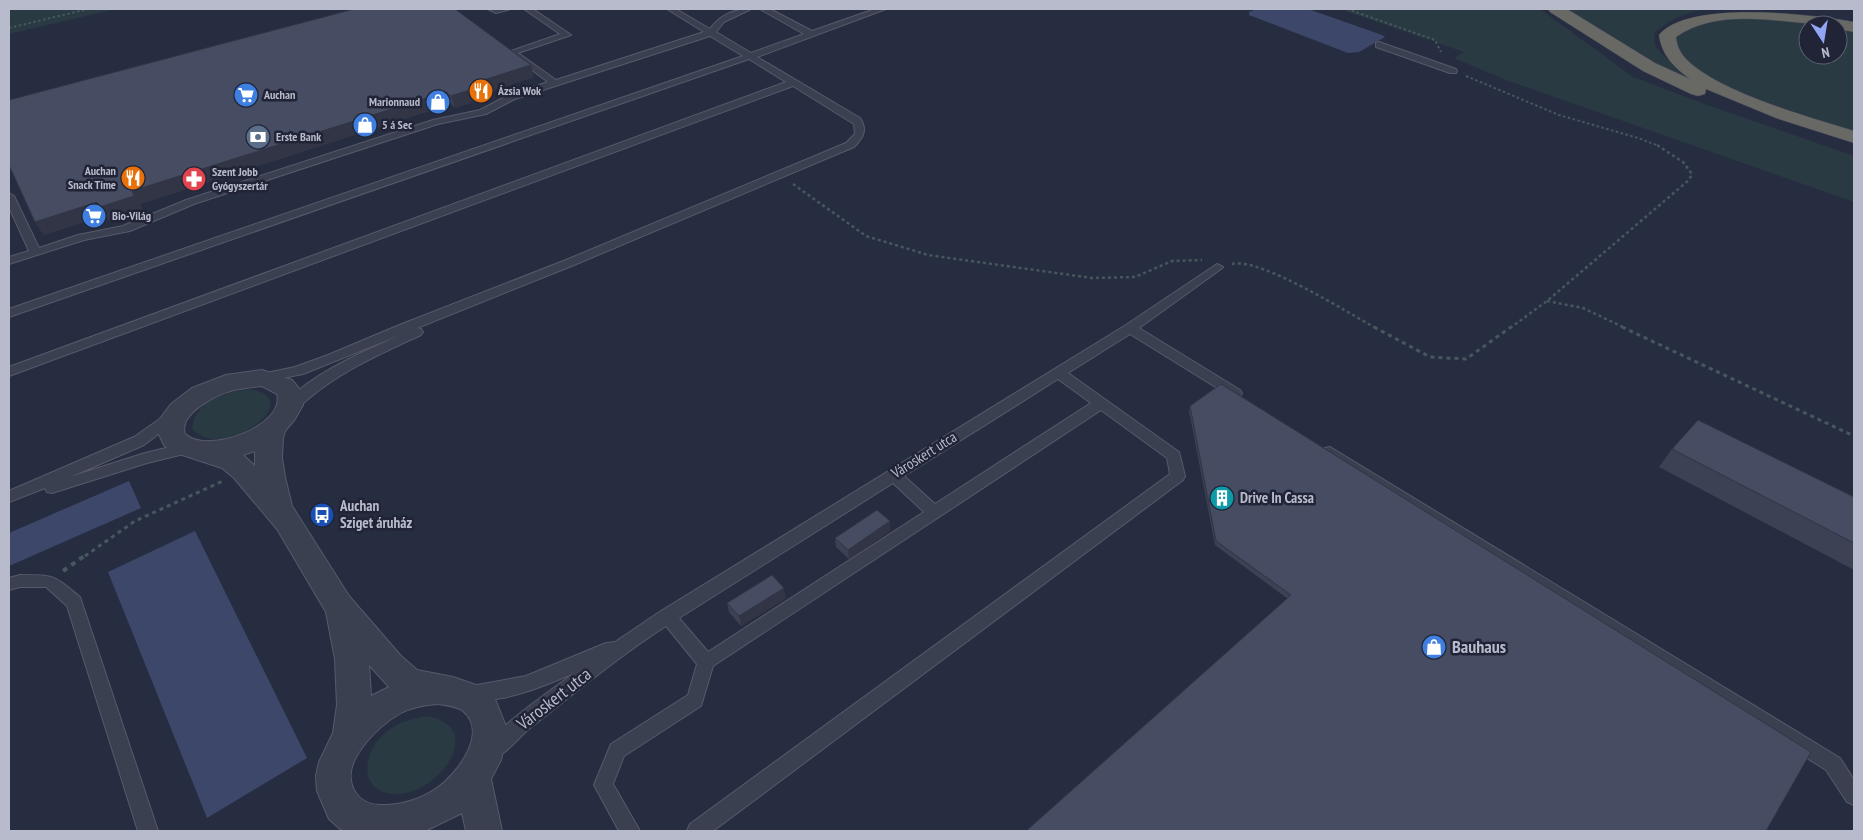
<svg xmlns="http://www.w3.org/2000/svg" width="1863" height="840" font-family="'PT Sans Narrow',sans-serif">
  <rect width="100%" height="100%" fill="#272d41"/>
  <g fill="#293a42">
    <path d="M9,9h107l-107,25z"/>
    <path d="M1340,9h200l93,68 77,29 144,50v46l-348,-122 -52,-22 10,-6z"/>
    <path d="M1566,9h151c-30,2 -40,6 -63,24l1,13 12,13 30,25 -32,-13z"/>
    <path d="M1707,17h71l46,8h-16v30h30v-27l16,3v101l-115,-39 -42,-23 -20,-18 -4,-16z"/>
    <path d="M250,389c61,11 -32,75 -58,39 2,-27 35,-36 58,-39z"/>
    <path d="M428,716c64,14 2,88 -41,77 -30,-7 -21,-43 -4,-58 13,-12 28,-17 45,-19z"/>
  </g>
  <g fill="#3d4769">
    <path d="M1257,9h51l74,26 3,2 -26,15 -11,1 -99,-38v-3z"/>
    <path d="M129,481l12,27 -132,58v-33z"/>
    <path d="M195,531l112,227 -100,60 -99,-246z"/>
  </g>
  <g fill="none" stroke-linecap="round" stroke-linejoin="round">
    <defs>
      <g id="service">
        <path d="M488,9h23l-15,4z"/>
        <path d="M524,9h9l38,26 -53,18 38,27 148,-48 -37,-23h9l34,20c10,-14 24,-20 41,-20l-27,13 -8,10 35,21 53,-19 -44,-25h10l42,22 63,-22h11l-129,48 103,61c8,12 3,20 -6,29l-280,118 -271,109 -41,8 -5,-1 -2,-3 2,-3 38,-8 33,-12 69,-29 169,-66 280,-117 9,-9 -1,-10 -61,-38 -784,290v-9l777,-285 -37,-23 -740,258v-8l734,-253 -33,-20 -195,63 -29,15 -48,10 -244,80 -64,27 -46,9 -75,24v-7l20,-6 -20,-44v-14l5,3 25,52 39,-13 45,-9 63,-26 247,-80 47,-10 29,-15 39,-13 -40,-30 52,-18z"/>
        <path d="M1379,42l77,27 1,2 -1,2h-6l-74,-26v-4z"/>
        <path d="M1217,264l6,3 -2,2 -82,59 101,62 2,3 -2,3h-10l-100,-62 -62,39 111,79 6,24 -2,4 -470,351h-26l3,-7 480,-350 -3,-16 -66,-48 -388,256 -12,40 -77,50 -11,28 27,47h-21l-25,-46 17,-41 77,-49 9,-31 -31,-38c-48,31 -91,67 -136,102 -12,10 -23,26 -38,31l-6,-2 -3,-6c9,-21 70,-62 91,-78 -27,12 -80,35 -108,24l-3,-5 3,-5 60,-11 80,-33 9,-1 46,-31 465,-286zM1058,379l33,24 -156,101 -31,-28zM893,483l31,29 -216,140 -29,-34z"/>
        <path d="M417,328l4,1 2,3 -2,3c-45,21 -90,40 -126,76h-10l-2,-3c17,-28 73,-53 102,-66 11,-5 21,-11 32,-14z"/>
        <path d="M172,412l5,2 2,3 -2,3 -33,25 -74,32 75,-24 38,-9 5,1 2,4 -2,4 -41,10 -95,30 -5,-1 -2,-4 -36,14v-11l125,-54 33,-23z"/>
        <path d="M1330,447l510,311 14,22v25l-7,-3 -21,-32 -501,-314 -2,-4 2,-4z"/>
        <path d="M20,575c36,0 33,0 60,22l78,234h-20l-71,-225 -21,-19h-26l-11,3v-12z"/>
      </g>
      <path id="minor" d="M262,370l30,10 9,11 2,7v7l-8,14 -10,12 -2,7 -1,20 3,19 7,29 57,90 52,60 16,14 36,7 23,8 11,5 8,9 10,25 1,12 -5,24 -10,19 11,52h-36l-4,-18 -37,18h-79l-6,-2 -11,-10 -12,-28 -1,-15 3,-14 14,-29 4,-28 -2,-46 -9,-47 -49,-83 -43,-51 -12,-10 -52,-17 -6,-6 -7,-15 2,-10 12,-16 21,-16 34,-13zM262,386l15,8c9,32 -70,61 -92,40 -7,-21 33,-40 49,-44 9,-2 19,-3 28,-4zM255,451v15l-12,-11zM369,665l20,22 -18,9zM437,704c9,1 19,2 26,7 26,22 -6,63 -26,77 -16,11 -37,18 -57,17 -25,-1 -36,-24 -25,-46 10,-19 28,-36 46,-46 11,-6 24,-8 36,-9z"/>
      <path id="trunk" d="M1548,9h19l88,54 35,16c-16,-12 -28,-23 -31,-44 29,-35 152,-21 195,-13v10l-16,-3v-4c-53,0 -116,-20 -162,12 1,9 4,16 11,23 34,33 122,57 167,71v12l-78,-25 -70,-29 -1,5 -7,2 -7,-2 -48,-23 -93,-59z"/>
    </defs>
    <use href="#service" stroke="#565a6b" stroke-width="2"/>
    <use href="#minor" stroke="#565a6b" stroke-width="2"/>
    <use href="#trunk" stroke="#434758" stroke-width="1"/>
    <g stroke="#47575e" stroke-width="2" stroke-dasharray="2.5 2.5" stroke-linecap="butt">
      <path d="M1347,9l88,31 6,12"/>
      <path d="M9,28l79,-19"/>
      <path d="M1466,76l93,39 79,23 21,8"/>
    </g>
    <g stroke="#47575e" stroke-width="2.5" stroke-dasharray="3 3" stroke-linecap="butt">
      <path d="M793,184l73,52 62,19 164,23 43,-1 37,-16 30,-1"/>
      <path d="M1232,264c28,-7 116,49 144,64"/>
      <path d="M1547,301l36,7 42,20"/>
      <path d="M1510,328l37,-27 142,-121 3,-6 -9,-12 -26,-17"/>
    </g>
    <g stroke="#47575e" stroke-width="3" stroke-dasharray="4 4" stroke-linecap="butt">
      <path d="M1374,327l56,30 36,2 45,-32"/>
      <path d="M1622,327l232,109"/>
      <path d="M85,556l50,-35 88,-40"/>
    </g>
    <path stroke="#47575e" stroke-width="4" stroke-dasharray="5 5" stroke-linecap="butt" d="M63,571l24,-17"/>
    <use href="#service" fill="#3b4051" fill-rule="evenodd"/>
    <use href="#minor" fill="#3b4051" fill-rule="evenodd"/>
    <use href="#trunk" fill="#686864" fill-rule="evenodd"/>
  </g>
  <g fill="#3c4154">
    <path d="M534,77l-56,18 2,5 -25,8 -4,-4 -311,100 2,5 -34,11 -3,-5 -61,20 -9,-13 -26,-57z"/>
    <path d="M1190,406l621,346 -523,-153 -73,-54 -26,-134z"/>
    <path d="M1672,449l182,48v73l-195,-103z"/>
    <path d="M890,531l-41,28 -13,-12 -1,-9z"/>
    <path d="M786,598l-45,28 -12,-14 -2,-9z"/>
  </g>
  <g fill="#313545">
    <path d="M531,65l3,12 -56,18 2,5 -25,8 -4,-12 20,-12z"/>
    <path d="M446,92l5,12 -311,100 2,5 -34,11 -3,-5 -61,20 -9,-13z"/>
    <path d="M890,521v10l-41,28 -1,-9z"/>
    <path d="M784,588l2,10 -45,28 -2,-10z"/>
  </g>
  <g fill="#464c62" stroke="#313545">
    <path d="M354,9h101l76,56 -60,19 5,4 -25,8 -5,-4 -314,99 2,5 -34,11 -3,-5 -62,20 -26,-57v-65z"/>
    <path d="M1221,384l590,368 -45,79h-740l265,-236 -75,-54 -26,-135z"/>
    <path d="M1698,420l156,77v46l-182,-94z"/>
    <path d="M877,510l13,11 -42,29 -13,-12z"/>
    <path d="M772,575l12,13 -45,28 -12,-13z"/>
  </g>
  <defs>
    <symbol id="restaurant-disc" viewBox="-11 -11 22 22"><circle r="9.5" fill="#e8710a" stroke="#202436"/><path d="M-5-6h1v4h1v-4h1v4h1v-4h1v5L-1.5 .5V6h-2V.5L-5-1ZM5-6V6H3V1.5H1.5Q1.5-4 5-6Z" fill="#fff"/></symbol>
    <symbol id="supermarket-disc" viewBox="-11 -11 22 22"><circle r="9.5" fill="#3f7fe0" stroke="#202436"/><path d="M-6-5.5h2.5l.6 2H6L4.5 2H-2.5L-4.4-4H-6ZM-1.5 3.2a1.3 1.3 0 1 0 .1 0ZM3 3.2a1.3 1.3 0 1 0 .1 0Z" fill="#fff"/></symbol>
    <symbol id="shop-disc" viewBox="-11 -11 22 22"><circle r="9.5" fill="#3f7fe0" stroke="#202436"/><path d="M-5-2.5h2.3a2.7 3.5 0 0 1 5.4 0H5L5.5 6h-11ZM-1.5-2.5h3a1.5 2.3 0 0 0-3 0Z" fill="#fff"/></symbol>
    <symbol id="bank-disc" viewBox="-11 -11 22 22"><circle r="9.5" fill="#5c6f8a" stroke="#202436"/><path d="M-6-4H6V4H-6ZM0-2.3a2.3 2.3 0 1 0 0 4.6a2.3 2.3 0 1 0 0-4.6Z" fill="#fff"/></symbol>
    <symbol id="pharmacy-disc" viewBox="-11 -11 22 22"><circle r="9.5" fill="#e0444e" stroke="#202436"/><path d="M-2-6h4v4h4v4h-4v4h-4v-4h-4v-4h4Z" fill="#fff"/></symbol>
    <symbol id="building-disc" viewBox="-11 -11 22 22"><circle r="9.5" fill="#0f9aa8" stroke="#202436"/><path d="M-4-6H4V6H1V3H-1V6H-4ZM-2.5-4.3h1.7v1.8h-1.7ZM.8-4.3h1.7v1.8H.8ZM-2.5-1h1.7V.8h-1.7ZM.8-1h1.7V.8H.8Z" fill="#fff"/></symbol>
    <symbol id="bus-disc" viewBox="-11 -11 22 22"><circle r="9.5" fill="#1a4fb4" stroke="#202436"/><path d="M-5-6H5V4H4V6H2V4H-2V6H-4V4H-5ZM-3.5-4V0h7V-4ZM-3.5 1.2v1.5H-2V1.2ZM2 1.2v1.5H3.5V1.2Z" fill="#fff"/></symbol>
  </defs>
  <g fill-rule="evenodd">
    <use href="#restaurant-disc" x="467" y="77" width="28" height="28"/>
    <use href="#supermarket-disc" x="232" y="81" width="28" height="28"/>
    <use href="#shop-disc" x="424" y="88" width="28" height="28"/>
    <use href="#shop-disc" x="351" y="111" width="28" height="28"/>
    <use href="#bank-disc" x="244" y="123" width="28" height="28"/>
    <use href="#restaurant-disc" x="119" y="164" width="28" height="28"/>
    <use href="#pharmacy-disc" x="180" y="165" width="28" height="28"/>
    <use href="#supermarket-disc" x="80" y="202" width="28" height="28"/>
    <use href="#building-disc" x="1208" y="484" width="28" height="28"/>
    <use href="#bus-disc" x="308" y="501" width="28" height="28"/>
    <use href="#shop-disc" x="1420" y="633" width="28" height="28"/>
  </g>
  <g text-anchor="middle" stroke-width="5" stroke-linejoin="round" paint-order="stroke">
    <g font-size="12" font-weight="bold" fill="#b8bbcb" stroke="#202436" text-anchor="start">
      <text x="498" y="95">Ázsia Wok</text>
      <text x="264" y="99">Auchan</text>
      <text x="420" y="106" text-anchor="end">Marionnaud</text>
      <text x="382" y="129">5 á Sec</text>
      <text x="276" y="141">Erste Bank</text>
      <text x="116" y="175" text-anchor="end">Auchan<tspan x="116" dy="14">Snack Time</tspan></text>
      <text x="212" y="176">Szent Jobb<tspan x="212" dy="14">Gyógyszertár</tspan></text>
      <text x="112" y="220">Bio-Világ</text>
    </g>
    <g font-size="15" fill="#b8bbcb" stroke="#202436">
      <text transform="translate(924 455) rotate(-32)" y="5">Városkert utca</text>
    </g>
    <g font-size="15" font-weight="bold" fill="#b8bbcb" stroke="#202436" text-anchor="start">
      <text x="1240" y="503">Drive In Cassa</text>
      <text x="340" y="511">Auchan<tspan x="340" dy="17">Sziget áruház</tspan></text>
    </g>
    <g font-size="18" font-weight="bold" fill="#b8bbcb" stroke="#202436" text-anchor="start">
      <text x="1452" y="653">Bauhaus</text>
    </g>
    <g font-size="18" fill="#b8bbcb" stroke="#202436">
      <text transform="translate(554 699) rotate(-38)" y="6">Városkert utca</text>
    </g>
  </g>
  <rect width="1863" height="840" fill="none" stroke="#b8bbcb" stroke-width="20"/>
  <g transform="translate(1823 40) rotate(168)"><circle r="24" fill="#202436" stroke="#5d6072"/>
  <path d="M0-4L9 19L0 12L-9 19Z" fill="#93a5f5"/>
  <text y="-8" font-size="14" font-weight="bold" text-anchor="middle" fill="#b8bbcb">N</text>
  </g>
</svg>
